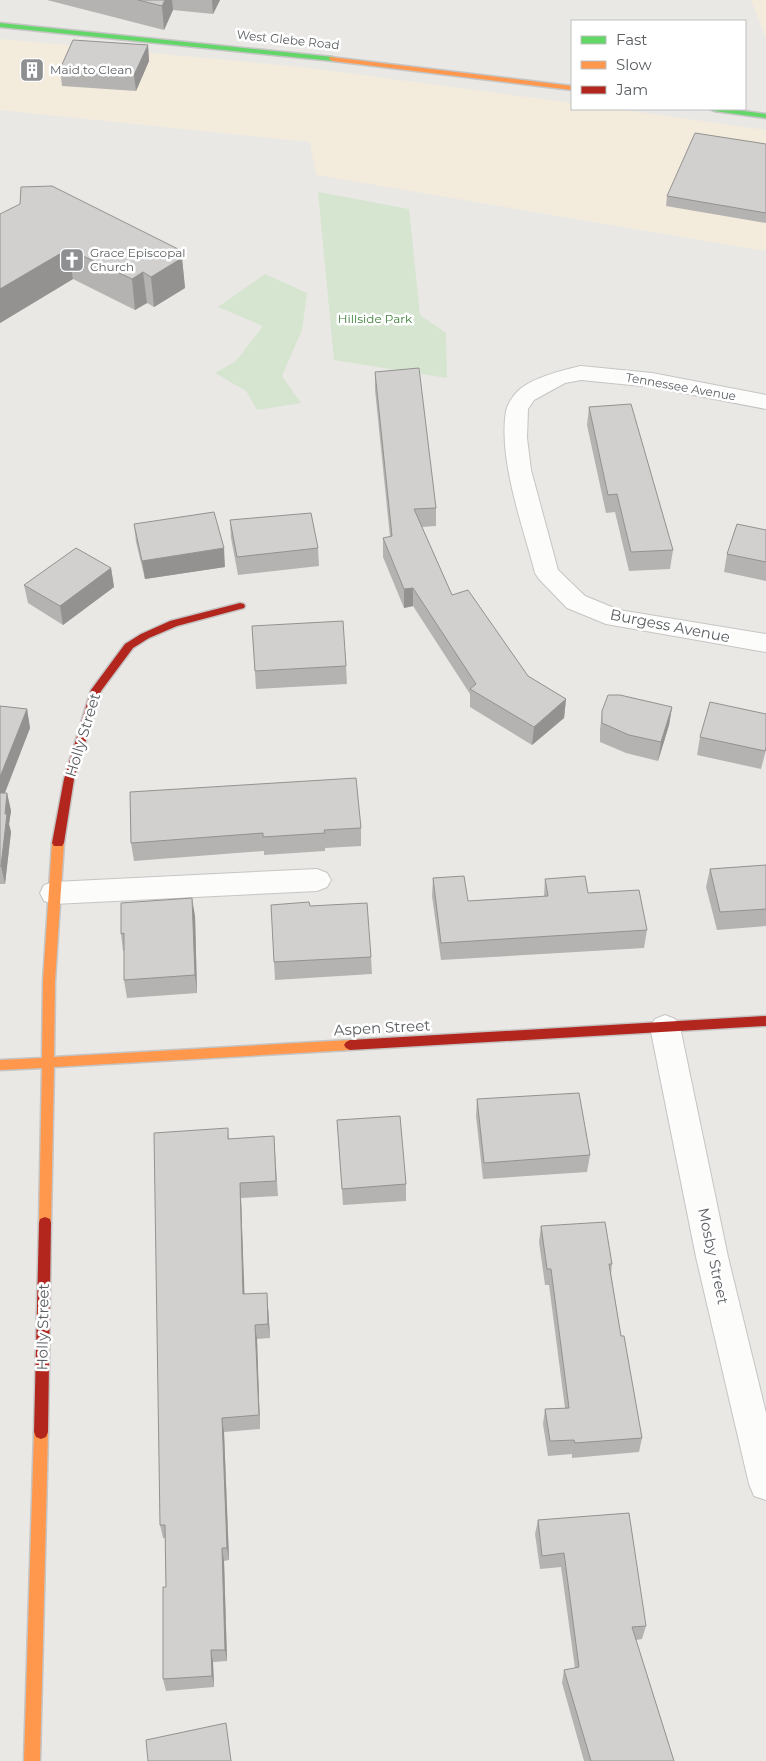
<svg xmlns="http://www.w3.org/2000/svg" width="766" height="1761" font-family="Montserrat,sans-serif">
  <rect width="100%" height="100%" fill="#eae8e4"/>
  <g fill="#f3ecdd">
    <path d="M751,0h15v39z"/>
    <path d="M0,39l301,28 271,36v6h46l148,21v121l-450,-76 -6,-33 -310,-32z"/>
  </g>
  <g fill="#d5e5d0">
    <path d="M318,192l91,17 11,106 26,18 1,45 -113,-18z"/>
    <path d="M265,274l42,19 -5,37 -20,46 19,27 -44,7 -11,-19 -31,-18 21,-12 27,-35 -45,-19z"/>
  </g>
  <g fill="none" stroke-linecap="round" stroke-linejoin="round">
    <defs>
      <g id="street">
        <path d="M581,366l71,7 114,22v14l-114,-22 -71,-7 -16,3 -31,17 -6,9 -1,29 4,32 27,100 27,26 34,14 147,24v18l-160,-28 -39,-16 -28,-29 -4,-6c-12,-47 -37,-113 -29,-162 1,-6 7,-15 11,-19 13,-14 46,-22 64,-26z"/>
        <path d="M317,869l10,4 4,7 -4,7 -10,4 -263,13 -10,-3 -4,-8 4,-8 10,-3z"/>
        <path d="M665,1015l10,4 5,8 48,230 38,156v87l-12,-4 -5,-12 -53,-227 -46,-230 5,-8z"/>
      </g>
      <g id="fast">
        <path d="M0,23l333,34 4,2 -4,2 -333,-34z"/>
        <path d="M710,109h19l37,5v4l-52,-7z"/>
      </g>
      <g id="slow">
        <path d="M330,57l242,29v4l-239,-29 -4,-2z"/>
        <path d="M58,839l6,4 -9,138 -1,76 296,-17 4,2 2,3 -2,3 -4,2 -296,17 -3,156 -1,4 -5,2 -5,-2 -1,-4 3,-155 -42,2v-10l42,-2 1,-77 9,-138z"/>
        <path d="M41,1425l5,2 2,5 -8,329h-16l10,-329 2,-5z"/>
      </g>
      <g id="jam">
        <path d="M240,603l4,1 1,2 -1,2 -67,18 -28,12 -16,10 -32,43 -27,88 -10,64 -2,3h-8l-2,-3 12,-64 27,-89 34,-46 16,-10 29,-13z"/>
        <path d="M766,1016v10l-416,24 -4,-2 -2,-3 2,-3 4,-2z"/>
        <path d="M45,1217l5,2 1,4 -3,209 -2,5 -5,2 -5,-2 -2,-5 5,-209 1,-4z"/>
      </g>
    </defs>
    <use href="#street" stroke="#c6c5c5" stroke-width="2"/>
    <use href="#fast" stroke="#c5c5c5" stroke-width="3"/>
    <use href="#slow" stroke="#c5c5c5" stroke-width="3"/>
    <use href="#jam" stroke="#c5c5c5" stroke-width="3"/>
    <use href="#street" fill="#fcfcfb" fill-rule="evenodd"/>
    <use href="#fast" fill="#63d668" fill-rule="evenodd"/>
    <use href="#slow" fill="#ff974d" fill-rule="evenodd"/>
    <use href="#jam" fill="#b3261e" fill-rule="evenodd"/>
  </g>
  <g fill="#b5b3b1">
    <path d="M47,0h173l-7,14 -40,-4 -9,20z"/>
    <path d="M148,45l1,16 -13,30 -74,-5 -2,-17z"/>
    <path d="M766,144v79l-100,-17 1,-10z"/>
    <path d="M0,214l178,42 4,2 3,30 -31,19 -7,-4 -12,7 -62,-31 -73,44z"/>
    <path d="M375,372l61,136v18l-14,1 30,68 76,81 38,23 -2,19 -32,27 -62,-38v-13l-57,-88 -9,2 -21,-51v-19l7,-1 -15,-147z"/>
    <path d="M589,407l84,143 -3,19 -41,2 -14,-59 -9,1 -19,-88z"/>
    <path d="M230,520l88,28 1,18 -81,9 -7,-37z"/>
    <path d="M134,524l91,43 -80,12 -9,-37z"/>
    <path d="M766,530v51l-42,-9 3,-18z"/>
    <path d="M111,568l3,19 -51,38 -35,-22 -4,-18z"/>
    <path d="M252,626l94,40 1,18 -91,5z"/>
    <path d="M0,706l27,3 3,19 -25,65h2l4,18 -2,13 2,8 -6,52h-5z"/>
    <path d="M672,707l-3,18 -11,36 -32,-8 -26,-11v-12l2,-19z"/>
    <path d="M700,737l66,13 -5,19 -64,-14z"/>
    <path d="M130,792l231,36v18l-36,2v3l-61,4v-4l-130,10 -3,-18z"/>
    <path d="M766,865v61l-49,4 -11,-43 4,-18z"/>
    <path d="M433,878l35,23 76,-5 1,-17 43,14 59,37 -3,18 -203,12 -9,-64z"/>
    <path d="M310,906l61,51 1,17 -97,6 -1,-18z"/>
    <path d="M195,916l2,77 -70,5 -3,-18v-29h-1l-2,-17z"/>
    <path d="M477,1099l113,56 -3,17 -104,7 -7,-63z"/>
    <path d="M337,1120l69,64v17l-63,4z"/>
    <path d="M228,1128l1,11 45,-3 4,60 -37,2 3,96 24,13 2,31 -13,1 3,90 -36,3 5,128 -5,1 3,100 -14,1 1,25 -48,4 -3,-12 3,-92 -1,-49h-2l-3,-13z"/>
    <path d="M541,1226l71,38 -1,10 10,62 21,102 -3,14 -67,6v-4l-24,2 -5,-32 2,-15 20,-1 -16,-123h-4l-6,-43z"/>
    <path d="M538,1520l108,106 -4,13 -6,1 38,121h-90l-22,-78 2,-13 11,-2 -14,-101 -21,2 -5,-35z"/>
  </g>
  <g fill="#939290">
    <path d="M165,0h7l1,10 -9,20 -2,-24z"/>
    <path d="M212,0h8l-7,14z"/>
    <path d="M148,45l1,16 -13,30 -2,-16z"/>
    <path d="M68,249l5,30 -73,44v-34z"/>
    <path d="M178,249l1,11 3,-2 3,30 -31,19 -3,-30 20,-24z"/>
    <path d="M143,272l4,31 -12,7 -3,-31z"/>
    <path d="M224,548l1,19 -80,12 -3,-18z"/>
    <path d="M111,568l3,19 -51,38 -3,-19z"/>
    <path d="M413,588v18l-9,2v-19z"/>
    <path d="M566,699l-2,19 -32,27 2,-18z"/>
    <path d="M672,707l-3,18 -11,36 3,-19z"/>
    <path d="M27,709l3,19 -30,77v-28z"/>
    <path d="M7,793l4,18 -2,13 2,8 -6,52 -4,-18z"/>
    <path d="M192,898l3,18 2,77 -2,-18z"/>
    <path d="M240,1183l1,15 4,110 -2,-14z"/>
    <path d="M267,1293l1,14 2,31 -2,-14z"/>
    <path d="M255,1325l2,14 3,90 -1,-14z"/>
    <path d="M222,1418l2,14 5,128 -2,-12z"/>
    <path d="M222,1548l2,13 3,100 -2,-11z"/>
    <path d="M211,1650l2,12 1,25 -2,-11z"/>
  </g>
  <g fill="#d2d0ce" stroke="#939290">
    <path d="M138,0h27l-3,6z"/>
    <path d="M73,40l75,5 -14,30 -74,-6z"/>
    <path d="M695,133l71,11v69l-99,-17z"/>
    <path d="M52,186l126,63 -7,4 11,5 -31,19 -8,-5 -11,7 -64,-30 -68,40v-75l20,-10 1,-17z"/>
    <path d="M419,368l17,140 -22,1 38,86 16,-5 60,86 38,23 -32,28 -64,-38 6,-5 -63,-96 -9,1 -21,-51 9,-2 -17,-164z"/>
    <path d="M631,404l42,146 -42,2 -14,-58 -9,1 -19,-88z"/>
    <path d="M214,512l10,36 -82,13 -8,-37z"/>
    <path d="M311,513l7,35 -81,9 -7,-37z"/>
    <path d="M737,524l29,6v32l-39,-8z"/>
    <path d="M76,548l35,20 -51,38 -36,-21z"/>
    <path d="M343,621l3,45 -91,5 -3,-45z"/>
    <path d="M608,695h12l52,12 -11,35 -32,-7 -27,-12v-12z"/>
    <path d="M710,702l56,12v33l-1,4 -65,-14z"/>
    <path d="M0,706l27,3 -27,68z"/>
    <path d="M356,778l5,50 -37,2 1,3 -62,4v-4l-132,10 -1,-51z"/>
    <path d="M0,793h7l-2,21h2l-6,52h-1z"/>
    <path d="M766,865v44l-46,3 -10,-43z"/>
    <path d="M464,876l4,25 80,-5 -3,-17 40,-3 3,17 51,-3 8,40 -206,13 -8,-65z"/>
    <path d="M192,898l3,77 -71,5v-47l-3,1v-31z"/>
    <path d="M309,902l1,4 57,-3 4,54 -97,5 -3,-57z"/>
    <path d="M579,1093l11,62 -106,8 -7,-64z"/>
    <path d="M400,1116l6,68 -64,5 -5,-69z"/>
    <path d="M228,1128v11l46,-3 2,45 -36,2 3,111 24,-1 1,31 -13,1 4,90 -37,3 5,130h-5l3,102h-14l1,26 -49,3v-92h3l-1,-62h-5l-6,-392z"/>
    <path d="M605,1222l7,42h-3l12,72h3l18,102 -67,5 -1,-3 -24,1 -5,-32 24,-1 -18,-139h-4l-6,-43z"/>
    <path d="M629,1513l17,113 -14,1 42,134h-83l-27,-91 15,-3 -15,-114 -22,3 -4,-36z"/>
    <path d="M226,1723l5,38h-83l-2,-21z"/>
  </g>
  <defs>
    <symbol id="building-square" viewBox="-11 -11 22 22"><rect x="-9" y="-9" width="18" height="18" rx="4" fill="#8d8f90" stroke="#fff"/><path d="M-4-6H4V6H1V3H-1V6H-4ZM-2.5-4.3h1.7v1.8h-1.7ZM.8-4.3h1.7v1.8H.8ZM-2.5-1h1.7V.8h-1.7ZM.8-1h1.7V.8H.8Z" fill="#fff"/></symbol>
    <symbol id="church-square" viewBox="-11 -11 22 22"><rect x="-9" y="-9" width="18" height="18" rx="4" fill="#8d8f90" stroke="#fff"/><path d="M-1.2-6h2.4v3.5h3.3v2.4h-3.3V6h-2.4V-.1h-3.3v-2.4h3.3Z" fill="#fff"/></symbol>
  </defs>
  <g fill-rule="evenodd">
    <use href="#building-square" x="18" y="56" width="28" height="28"/>
    <use href="#church-square" x="58" y="246" width="28" height="28"/>
  </g>
  <g text-anchor="middle" stroke-width="5" stroke-linejoin="round" paint-order="stroke">
    <g font-size="12" fill="#5b5f62" stroke="#fff">
      <text transform="translate(288 40) rotate(6)" y="4">West Glebe Road</text>
      <text transform="translate(681 387) rotate(10)" y="4">Tennessee Avenue</text>
    </g>
    <g font-size="12" fill="#5b5f62" stroke="#fff" text-anchor="start">
      <text x="50" y="74">Maid to Clean</text>
      <text x="90" y="257">Grace Episcopal<tspan x="90" dy="14">Church</tspan></text>
    </g>
    <g font-size="12" fill="#40823a" stroke="#fff">
      <text x="375" y="323">Hillside Park</text>
    </g>
    <g font-size="15" fill="#5b5f62" stroke="#fff">
      <text transform="translate(670 626) rotate(11)" y="5">Burgess Avenue</text>
      <text transform="translate(83 735) rotate(-73)" y="5">Holly Street</text>
      <text transform="translate(382 1028) rotate(-3)" y="5">Aspen Street</text>
      <text transform="translate(713 1256) rotate(78)" y="5">Mosby Street</text>
      <text transform="translate(43 1327) rotate(-89)" y="5">Holly Street</text>
    </g>
  </g>
  <rect x="571" y="20" width="175" height="90" fill="#ffffff" stroke="#bdbfc0"/>
  <rect x="581" y="36" width="25" height="8" fill="#63d668" stroke="#bdbfc0"/>
  <text x="616" y="45" font-size="15" fill="#5b5f62">Fast</text>
  <rect x="581" y="61" width="25" height="8" fill="#ff974d" stroke="#bdbfc0"/>
  <text x="616" y="70" font-size="15" fill="#5b5f62">Slow</text>
  <rect x="581" y="86" width="25" height="8" fill="#b3261e" stroke="#bdbfc0"/>
  <text x="616" y="95" font-size="15" fill="#5b5f62">Jam</text>
</svg>
